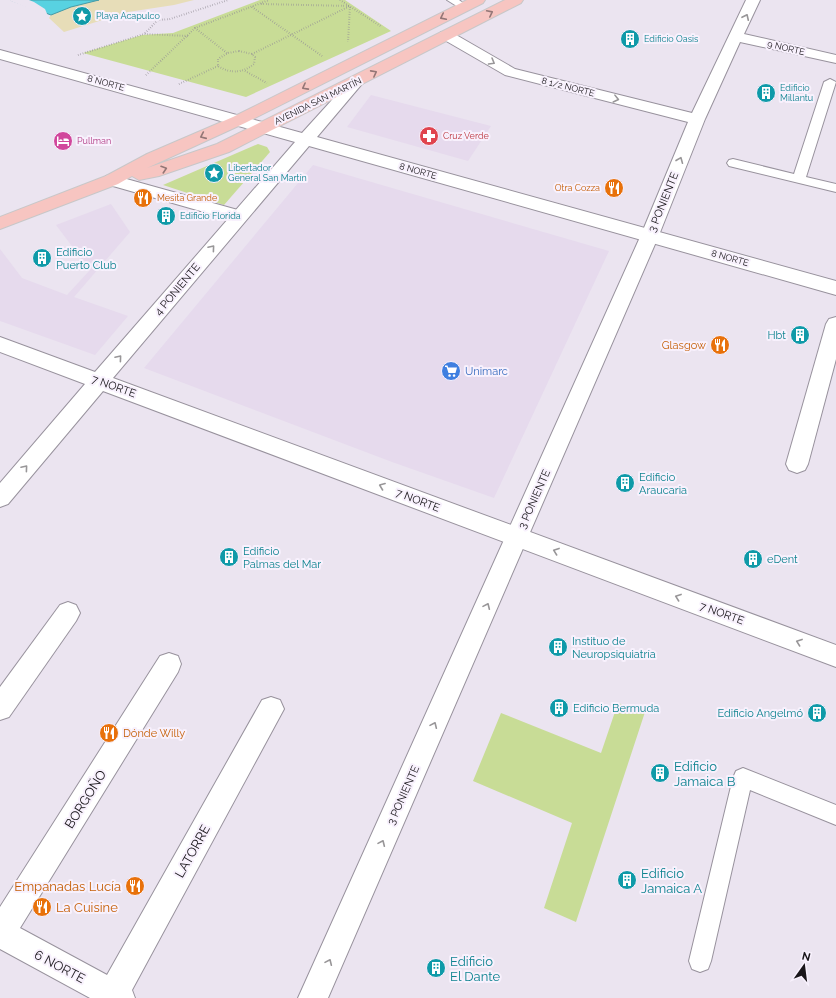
<svg xmlns="http://www.w3.org/2000/svg" width="836" height="998" font-family="Raleway,sans-serif">
  <rect width="100%" height="100%" fill="#ebe4f0"/>
  <g fill="#e6daed">
    <path d="M371,95l120,31 -23,35 -121,-34z"/>
    <path d="M313,165l296,86 -115,247 -102,-36 -248,-94z"/>
    <path d="M111,204l19,28 -56,65 54,19 -33,39 -95,-34v-72l22,29 45,17 23,-25 -34,-45z"/>
  </g>
  <g fill="#c8dc96">
    <path d="M260,0h85l46,31 -145,66 -163,-44 59,-18 31,-2z"/>
    <path d="M258,144l9,3 3,5 -46,53 -61,-20z"/>
    <path d="M618,703l27,9 -69,210 -32,-14 28,-85 -99,-42 28,-68 100,40z"/>
  </g>
  <path fill="#e7ddb8" d="M99,0h95l-20,5 -46,7 -64,20 -15,-14 2,-3 19,-8z"/>
  <path fill="#58d2e1" stroke="#459aa5" d="M10,0h89l-28,7 -20,8z"/>
  <path fill="#ebe4f0" d="M8,0h21l5,2 11,7 3,7z"/>
  <g fill="none" stroke-linecap="round" stroke-linejoin="round">
    <defs>
      <g id="lane">
        <path d="M447,0h12l9,7 -5,3z"/>
        <path d="M830,79l6,3 -30,95 30,7v8l-107,-26 -2,-3 2,-3 4,-1 61,15 30,-92z"/>
        <path d="M743,768l93,37v20l-86,-35 -39,171 -3,8 -8,3 -8,-3 -3,-8 44,-183 3,-7z"/>
      </g>
      <g id="street">
        <path d="M746,0h14l-16,34 92,21v8l-96,-21 -35,77 -46,116 -331,763h-30l343,-763 47,-113 -183,-47 -64,-37 -2,-3 2,-3h10l64,37 177,44z"/>
        <path d="M112,175l133,37 3,4 -3,4 -6,2 -133,-38 -2,-4 2,-4z"/>
        <path d="M836,317v42l-28,105 -3,6 -8,3 -8,-3 -3,-6 40,-140 3,-5z"/>
        <path d="M68,602l8,3 4,8 -4,8 -67,96 -9,3v-33l60,-82z"/>
        <path d="M169,653l9,3 3,8 -3,8 -158,256 87,47 155,-275 9,-3 9,3 4,9 -152,281 3,8h-45l-90,-49v-42l160,-251z"/>
      </g>
      <path id="secondary" d="M0,50l302,83 49,-54h10l3,3 -3,3 -44,52 519,144v14l-527,-149 -196,232 723,267v22l-733,-276 -95,113 -8,3v-24l85,-99 -85,-32v-15l95,35 200,-230 -295,-83z"/>
      <path id="primary" d="M467,0h18l-2,3 -238,120 -98,45 70,-24 288,-144h18l-2,3 -292,149 -70,24 -20,4 -7,-4 -14,8 -118,45v-12l106,-41 41,-22 86,-37z"/>
    </defs>
    <use href="#lane" stroke="#98929d" stroke-width="2"/>
    <use href="#street" stroke="#98929d" stroke-width="2"/>
    <use href="#secondary" stroke="#98929d" stroke-width="2"/>
    <use href="#primary" stroke="#c8c7c8" stroke-width="2"/>
    <g stroke="#918c95" stroke-width="2" stroke-dasharray="0.5 2" stroke-linecap="butt">
      <path d="M340,0l42,27"/>
      <path d="M261,4l89,2"/>
      <path d="M252,7l70,49"/>
      <path d="M195,28l32,25"/>
      <path d="M145,33l13,-13 12,-1 58,-19"/>
      <path d="M239,51l13,3 3,3 -1,7c-11,9 -24,10 -36,2v-7l10,-6z"/>
      <path d="M252,54l98,-48 -2,36"/>
      <path d="M78,55l66,-21 44,2"/>
      <path d="M245,71l22,12"/>
      <path d="M146,75l49,-47 74,-28"/>
      <path d="M179,84l39,-18"/>
    </g>
    <use href="#lane" fill="#fff" fill-rule="evenodd"/>
    <use href="#street" fill="#fff" fill-rule="evenodd"/>
    <use href="#secondary" fill="#fff" fill-rule="evenodd"/>
    <use href="#primary" fill="#f7c5c1" fill-rule="evenodd"/>
  </g>
  <defs><path id="oneway-chevron" d="M-2-3.5L2.5 0L-2 3.5" fill="none" stroke-width="1.6" stroke-linecap="round" stroke-linejoin="round"/></defs>
  <g stroke="#937676">
    <use href="#oneway-chevron" transform="translate(490 13) rotate(-27)"/>
    <use href="#oneway-chevron" transform="translate(443 17) rotate(154)"/>
    <use href="#oneway-chevron" transform="translate(374 73) rotate(-28)"/>
    <use href="#oneway-chevron" transform="translate(305 87) rotate(152)"/>
    <use href="#oneway-chevron" transform="translate(203 136) rotate(156)"/>
    <use href="#oneway-chevron" transform="translate(164 169) rotate(-18)"/>
  </g>
  <g stroke="#989698">
    <use href="#oneway-chevron" transform="translate(746 17) rotate(-65)"/>
    <use href="#oneway-chevron" transform="translate(492 62) rotate(30)"/>
    <use href="#oneway-chevron" transform="translate(616 99) rotate(14)"/>
    <use href="#oneway-chevron" transform="translate(680 160) rotate(-68)"/>
    <use href="#oneway-chevron" transform="translate(212 248) rotate(-50)"/>
    <use href="#oneway-chevron" transform="translate(119 358) rotate(-50)"/>
    <use href="#oneway-chevron" transform="translate(25 468) rotate(-50)"/>
    <use href="#oneway-chevron" transform="translate(382 486) rotate(-159)"/>
    <use href="#oneway-chevron" transform="translate(556 551) rotate(-160)"/>
    <use href="#oneway-chevron" transform="translate(678 597) rotate(-160)"/>
    <use href="#oneway-chevron" transform="translate(487 606) rotate(-66)"/>
    <use href="#oneway-chevron" transform="translate(799 642) rotate(-160)"/>
    <use href="#oneway-chevron" transform="translate(434 725) rotate(-66)"/>
    <use href="#oneway-chevron" transform="translate(382 843) rotate(-66)"/>
    <use href="#oneway-chevron" transform="translate(329 962) rotate(-66)"/>
  </g>
  <defs>
    <symbol id="sight-disc" viewBox="-11 -11 22 22"><circle r="9.5" fill="#0f9aa8" stroke="#f8f1fd"/><path d="M0-6L1.8-2.2L6-1.7L2.9 1.2L3.7 5.4L0 3.3L-3.7 5.4L-2.9 1.2L-6-1.7L-1.8-2.2Z" fill="#fff"/></symbol>
    <symbol id="building-disc" viewBox="-11 -11 22 22"><circle r="9.5" fill="#0f9aa8" stroke="#f8f1fd"/><path d="M-4-6H4V6H1V3H-1V6H-4ZM-2.5-4.3h1.7v1.8h-1.7ZM.8-4.3h1.7v1.8H.8ZM-2.5-1h1.7V.8h-1.7ZM.8-1h1.7V.8H.8Z" fill="#fff"/></symbol>
    <symbol id="pharmacy-disc" viewBox="-11 -11 22 22"><circle r="9.5" fill="#e0444e" stroke="#f8f1fd"/><path d="M-2-6h4v4h4v4h-4v4h-4v-4h-4v-4h4Z" fill="#fff"/></symbol>
    <symbol id="hotel-disc" viewBox="-11 -11 22 22"><circle r="9.5" fill="#d1479c" stroke="#f8f1fd"/><path d="M-6-4.5h1.5V1H6V5H4.5V3h-9V5H-6ZM-4 0a1.8 1.8 0 1 1 3.6 0ZM.5 0V-2.5h3Q6-2.5 6 0Z" fill="#fff"/></symbol>
    <symbol id="restaurant-disc" viewBox="-11 -11 22 22"><circle r="9.5" fill="#e8710a" stroke="#f8f1fd"/><path d="M-5-6h1v4h1v-4h1v4h1v-4h1v5L-1.5 .5V6h-2V.5L-5-1ZM5-6V6H3V1.5H1.5Q1.5-4 5-6Z" fill="#fff"/></symbol>
    <symbol id="supermarket-disc" viewBox="-11 -11 22 22"><circle r="9.5" fill="#3f7fe0" stroke="#f8f1fd"/><path d="M-6-5.5h2.5l.6 2H6L4.5 2H-2.5L-4.4-4H-6ZM-1.5 3.2a1.3 1.3 0 1 0 .1 0ZM3 3.2a1.3 1.3 0 1 0 .1 0Z" fill="#fff"/></symbol>
  </defs>
  <g fill-rule="evenodd">
    <use href="#sight-disc" x="71" y="5" width="22" height="22"/>
    <use href="#building-disc" x="619" y="28" width="22" height="22"/>
    <use href="#building-disc" x="755" y="82" width="22" height="22"/>
    <use href="#pharmacy-disc" x="418" y="125" width="22" height="22"/>
    <use href="#hotel-disc" x="52" y="130" width="22" height="22"/>
    <use href="#sight-disc" x="203" y="162" width="22" height="22"/>
    <use href="#restaurant-disc" x="603" y="177" width="22" height="22"/>
    <use href="#restaurant-disc" x="132" y="187" width="22" height="22"/>
    <use href="#building-disc" x="155" y="205" width="22" height="22"/>
    <use href="#building-disc" x="31" y="247" width="22" height="22"/>
    <use href="#building-disc" x="789" y="324" width="22" height="22"/>
    <use href="#restaurant-disc" x="709" y="334" width="22" height="22"/>
    <use href="#supermarket-disc" x="440" y="360" width="22" height="22"/>
    <use href="#building-disc" x="614" y="472" width="22" height="22"/>
    <use href="#building-disc" x="218" y="546" width="22" height="22"/>
    <use href="#building-disc" x="742" y="548" width="22" height="22"/>
    <use href="#building-disc" x="547" y="636" width="22" height="22"/>
    <use href="#building-disc" x="548" y="697" width="22" height="22"/>
    <use href="#building-disc" x="806" y="702" width="22" height="22"/>
    <use href="#restaurant-disc" x="98" y="722" width="22" height="22"/>
    <use href="#building-disc" x="649" y="762" width="22" height="22"/>
    <use href="#building-disc" x="616" y="869" width="22" height="22"/>
    <use href="#restaurant-disc" x="124" y="875" width="22" height="22"/>
    <use href="#restaurant-disc" x="31" y="896" width="22" height="22"/>
    <use href="#building-disc" x="425" y="957" width="22" height="22"/>
  </g>
  <g text-anchor="middle" stroke-width="4" stroke-linejoin="round" paint-order="stroke">
    <g font-size="9" fill="#0d838f" stroke="#f8f1fd" text-anchor="start">
      <text x="96" y="19">Playa Acapulco</text>
      <text x="644" y="42">Edificio Oasis</text>
      <text x="780" y="91">Edificio<tspan x="780" dy="10">Millantu</tspan></text>
      <text x="228" y="171">Libertador<tspan x="228" dy="10">General San Martín</tspan></text>
      <text x="180" y="219">Edificio Florida</text>
    </g>
    <g font-size="9" fill="#19161a" stroke="#f8f1fd">
      <text transform="translate(786 48) rotate(13)" y="3">9 NORTE</text>
      <text transform="translate(106 83) rotate(15)" y="3">8 NORTE</text>
      <text transform="translate(568 87) rotate(14)" y="3">8 1/2 NORTE</text>
      <text transform="translate(318 101) rotate(-26)" y="3">AVENIDA SAN MARTÍN</text>
      <text transform="translate(418 171) rotate(16)" y="3">8 NORTE</text>
      <text transform="translate(730 258) rotate(16)" y="3">8 NORTE</text>
    </g>
    <g font-size="9" fill="#be3a42" stroke="#f8f1fd" text-anchor="start">
      <text x="443" y="139">Cruz Verde</text>
    </g>
    <g font-size="9" fill="#b23c85" stroke="#f8f1fd" text-anchor="start">
      <text x="77" y="144">Pullman</text>
    </g>
    <g font-size="9" fill="#c56008" stroke="#f8f1fd" text-anchor="end">
      <text x="600" y="191">Otra Cozza</text>
      <text x="157" y="201" text-anchor="start">Mesita Grande</text>
    </g>
    <g font-size="11" fill="#19161a" stroke="#f8f1fd">
      <text transform="translate(663 202) rotate(-68)" y="4">3 PONIENTE</text>
      <text transform="translate(177 289) rotate(-50)" y="4">4 PONIENTE</text>
      <text transform="translate(114 386) rotate(20)" y="4">7 NORTE</text>
      <text transform="translate(534 499) rotate(-66)" y="4">3 PONIENTE</text>
      <text transform="translate(418 500) rotate(21)" y="4">7 NORTE</text>
      <text transform="translate(722 613) rotate(20)" y="4">7 NORTE</text>
      <text transform="translate(403 795) rotate(-66)" y="4">3 PONIENTE</text>
    </g>
    <g font-size="11" fill="#0d838f" stroke="#f8f1fd" text-anchor="start">
      <text x="56" y="256">Edificio<tspan x="56" dy="13">Puerto Club</tspan></text>
      <text x="786" y="339" text-anchor="end">Hbt</text>
      <text x="639" y="481">Edificio<tspan x="639" dy="13">Araucaria</tspan></text>
      <text x="243" y="555">Edificio<tspan x="243" dy="13">Palmas del Mar</tspan></text>
      <text x="767" y="563">eDent</text>
      <text x="572" y="645">Instituo de<tspan x="572" dy="13">Neuropsiquiatría</tspan></text>
      <text x="573" y="712">Edificio Bermuda</text>
      <text x="803" y="717" text-anchor="end">Edificio Angelmó</text>
    </g>
    <g font-size="11" fill="#c56008" stroke="#f8f1fd" text-anchor="end">
      <text x="706" y="349">Glasgow</text>
      <text x="123" y="737" text-anchor="start">Dónde Willy</text>
    </g>
    <g font-size="11" fill="#366cbe" stroke="#f8f1fd" text-anchor="start">
      <text x="465" y="375">Unimarc</text>
    </g>
    <g font-size="13" fill="#0d838f" stroke="#f8f1fd" text-anchor="start">
      <text x="674" y="771">Edificio<tspan x="674" dy="15">Jamaica B</tspan></text>
      <text x="641" y="878">Edificio<tspan x="641" dy="15">Jamaica A</tspan></text>
      <text x="450" y="966">Edificio<tspan x="450" dy="15">El Dante</tspan></text>
    </g>
    <g font-size="13" fill="#19161a" stroke="#f8f1fd">
      <text transform="translate(85 799) rotate(-58)" y="5">BORGOÑO</text>
      <text transform="translate(192 851) rotate(-61)" y="5">LATORRE</text>
      <text transform="translate(60 966) rotate(28)" y="5">6 NORTE</text>
    </g>
    <g font-size="13" fill="#c56008" stroke="#f8f1fd" text-anchor="end">
      <text x="121" y="891">Empanadas Lucía</text>
      <text x="56" y="912" text-anchor="start">La Cuisine</text>
    </g>
  </g>
  <g transform="translate(804 966) rotate(14)" stroke="#f8f1fd" stroke-width="3" paint-order="stroke">
  <path d="M0-3L7 15L0 10L-7 15Z" fill="#19161a"/>
  <text y="-6" font-size="11" font-weight="bold" text-anchor="middle" fill="#19161a">N</text>
  </g>
</svg>
